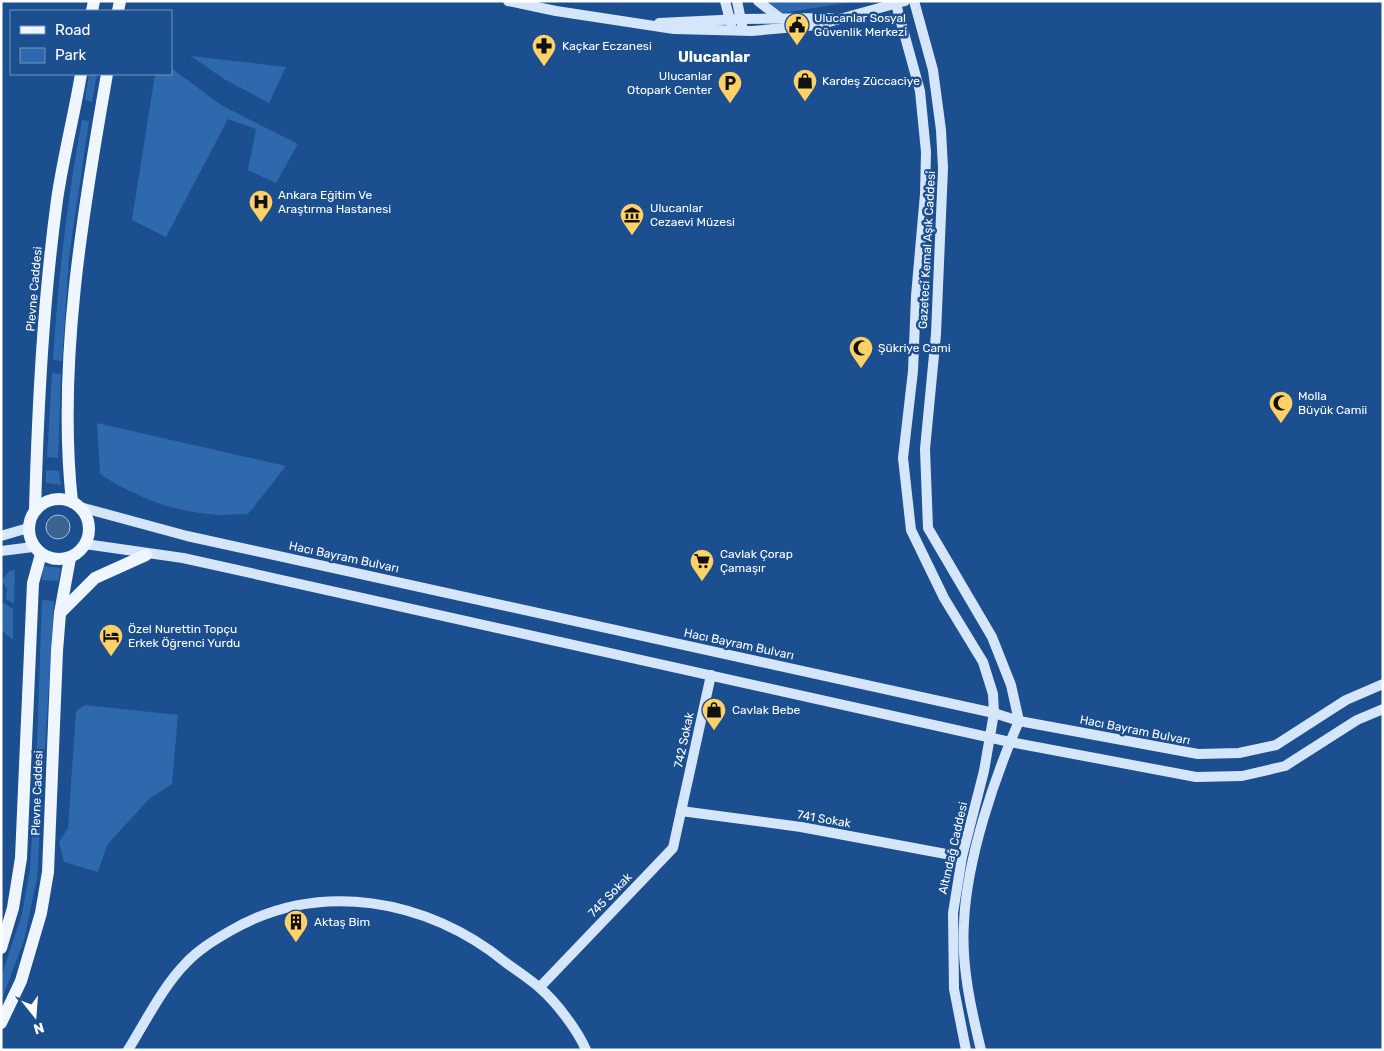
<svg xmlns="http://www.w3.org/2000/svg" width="1384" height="1051" font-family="Rubik,sans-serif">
  <rect width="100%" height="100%" fill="#1b4f8f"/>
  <g fill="#2e69ad">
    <path d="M766,1h91l-75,12z"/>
    <path d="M191,56l95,11 -17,36 -45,-24z"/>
    <path d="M171,68l50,37 77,39 -22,39 -28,-13 8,-41 -28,-10 -62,118 -34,-17 23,-146h16z"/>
    <path d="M89,74h8l-5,28 -7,-2z"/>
    <path d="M82,120l7,1 -20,136 -7,104 -9,-1c5,-81 14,-160 29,-240z"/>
    <path d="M52,373l9,1 -3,84 -11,-1z"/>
    <path d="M97,423l189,43 -38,48c-13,0 -27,2 -39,0 -39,-3 -77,-19 -109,-40z"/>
    <path d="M46,470l13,1 2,14 -15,-2z"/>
    <path d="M43,566l18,2 -3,13 -16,-1z"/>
    <path d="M15,570l-1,34 -8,-5 1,-10 -5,-8 7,-10z"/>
    <path d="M42,600l12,1 -17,277 -13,62 -23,62v-25l21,-63 8,-45 6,-98z"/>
    <path d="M4,603l9,6v31l-12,-10v-25z"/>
    <path d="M85,705l93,10 -6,69 -22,14 -43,47 -9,27 -34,-10 -5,-20 9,-14 8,-117z"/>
  </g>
  <circle fill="#3c6290" stroke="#9cc4f0" cx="58" cy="527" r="12"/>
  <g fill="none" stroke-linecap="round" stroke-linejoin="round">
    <g stroke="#d6e6fa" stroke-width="10">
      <path d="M508,1l48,10 118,18 78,2 66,-6 87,-24"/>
      <path d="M725,1l6,23"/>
      <path d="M737,1l5,24"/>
      <path d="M758,1l22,17"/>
      <path d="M914,1l19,69 8,60 2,38 -7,166 -11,115 3,79 64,109 19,48 8,36"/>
      <path d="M896,4l24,87 6,61 -1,42 -9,102 -3,75 -10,87 8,72 33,68 39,64 10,32 1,19 -10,58 -22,86 -9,56 1,76 12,61"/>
      <path d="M659,23l82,-4 90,-1"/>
      <path d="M80,507l107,29 807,177 25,8 179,33 41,-1 37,-8 70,-45 37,-16"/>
      <path d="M1,536l27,-8"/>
      <path d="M85,544l98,14 827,184 186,35 46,-1 43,-10 72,-46 26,-11"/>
      <path d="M1,551l32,-4"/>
      <path d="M681,811l120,16 161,30"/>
      <path d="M540,987l133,-139 38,-173"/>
      <path d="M128,1050c18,-29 35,-64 59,-88 12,-13 28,-22 43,-31 89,-52 198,-32 275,31 12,9 25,17 36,27 16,14 37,42 45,61"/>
      <path d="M981,1050c-10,-41 -20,-85 -17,-128 3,-64 30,-143 55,-201"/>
    </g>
    <g stroke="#f0f6ff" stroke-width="12">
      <path d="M92,11l2,-10"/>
      <path d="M118,11l2,-10"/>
      <circle cx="59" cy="529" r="30"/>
      <path d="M72,502c-15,-138 11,-292 35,-428"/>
      <path d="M35,509c3,-103 8,-206 22,-309 6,-42 17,-84 24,-126"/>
      <path d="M60,613l35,-35 51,-23"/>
      <path d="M1,948l12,-40 8,-50 12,-275 8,-29"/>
      <path d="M1,1023l20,-42 20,-68 7,-41 9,-221 3,-38 10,-55"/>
    </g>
  </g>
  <defs>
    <symbol id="civic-pin" viewBox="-11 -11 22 30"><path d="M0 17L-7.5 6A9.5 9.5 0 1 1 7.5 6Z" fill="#ffd166" stroke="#1b4f8f"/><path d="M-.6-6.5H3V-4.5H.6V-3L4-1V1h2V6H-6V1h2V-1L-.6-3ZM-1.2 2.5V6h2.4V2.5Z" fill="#111"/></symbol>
    <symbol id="pharmacy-pin" viewBox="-11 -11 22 30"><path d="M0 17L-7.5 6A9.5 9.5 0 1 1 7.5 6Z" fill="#ffd166" stroke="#1b4f8f"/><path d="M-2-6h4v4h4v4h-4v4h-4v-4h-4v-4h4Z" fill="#111"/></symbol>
    <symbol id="shop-pin" viewBox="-11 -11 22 30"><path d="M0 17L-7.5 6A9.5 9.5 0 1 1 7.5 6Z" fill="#ffd166" stroke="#1b4f8f"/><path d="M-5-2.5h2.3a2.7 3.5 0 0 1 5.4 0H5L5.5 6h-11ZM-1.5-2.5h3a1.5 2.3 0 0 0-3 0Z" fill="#111"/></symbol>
    <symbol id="parking-pin" viewBox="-11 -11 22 30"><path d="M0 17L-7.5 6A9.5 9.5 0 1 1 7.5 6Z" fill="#ffd166" stroke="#1b4f8f"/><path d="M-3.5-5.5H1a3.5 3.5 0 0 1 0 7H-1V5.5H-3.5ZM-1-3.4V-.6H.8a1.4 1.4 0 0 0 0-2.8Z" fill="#111"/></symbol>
    <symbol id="hospital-pin" viewBox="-11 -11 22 30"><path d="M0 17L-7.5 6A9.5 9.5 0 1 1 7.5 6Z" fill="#ffd166" stroke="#1b4f8f"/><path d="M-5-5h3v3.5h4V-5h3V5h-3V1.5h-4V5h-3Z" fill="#111"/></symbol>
    <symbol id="museum-pin" viewBox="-11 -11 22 30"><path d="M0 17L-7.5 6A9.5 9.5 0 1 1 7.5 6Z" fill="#ffd166" stroke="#1b4f8f"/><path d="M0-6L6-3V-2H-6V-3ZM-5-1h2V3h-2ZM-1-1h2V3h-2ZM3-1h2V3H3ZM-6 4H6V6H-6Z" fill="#111"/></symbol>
    <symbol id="mosque-pin" viewBox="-11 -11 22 30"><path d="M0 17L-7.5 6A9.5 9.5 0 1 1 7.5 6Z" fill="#ffd166" stroke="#1b4f8f"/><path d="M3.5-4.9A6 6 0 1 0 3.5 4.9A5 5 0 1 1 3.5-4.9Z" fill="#111"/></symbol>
    <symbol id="supermarket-pin" viewBox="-11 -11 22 30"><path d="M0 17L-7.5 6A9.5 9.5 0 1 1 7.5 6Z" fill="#ffd166" stroke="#1b4f8f"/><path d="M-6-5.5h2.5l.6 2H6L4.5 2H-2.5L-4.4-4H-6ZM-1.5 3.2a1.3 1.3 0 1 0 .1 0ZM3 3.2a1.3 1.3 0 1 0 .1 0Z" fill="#111"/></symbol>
    <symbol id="hotel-pin" viewBox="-11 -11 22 30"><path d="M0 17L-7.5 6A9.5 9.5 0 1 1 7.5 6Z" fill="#ffd166" stroke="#1b4f8f"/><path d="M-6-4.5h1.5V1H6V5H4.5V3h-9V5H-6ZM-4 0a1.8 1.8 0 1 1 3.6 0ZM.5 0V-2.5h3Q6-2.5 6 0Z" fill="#111"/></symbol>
    <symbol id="building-pin" viewBox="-11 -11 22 30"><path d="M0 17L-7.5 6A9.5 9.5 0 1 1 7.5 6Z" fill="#ffd166" stroke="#1b4f8f"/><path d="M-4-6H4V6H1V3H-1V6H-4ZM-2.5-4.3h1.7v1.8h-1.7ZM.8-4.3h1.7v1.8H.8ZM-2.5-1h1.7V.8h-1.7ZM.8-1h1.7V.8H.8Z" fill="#111"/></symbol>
  </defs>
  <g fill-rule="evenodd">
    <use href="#civic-pin" x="783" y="11" width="28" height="38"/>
    <use href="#pharmacy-pin" x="530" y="32" width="28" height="38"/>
    <use href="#shop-pin" x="791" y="67" width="28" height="38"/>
    <use href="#parking-pin" x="716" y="69" width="28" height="38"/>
    <use href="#hospital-pin" x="247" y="188" width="28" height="38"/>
    <use href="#museum-pin" x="618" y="201" width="28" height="38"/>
    <use href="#mosque-pin" x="847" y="334" width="28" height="38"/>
    <use href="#mosque-pin" x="1267" y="389" width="28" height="38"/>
    <use href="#supermarket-pin" x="688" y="547" width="28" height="38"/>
    <use href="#hotel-pin" x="97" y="622" width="28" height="38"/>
    <use href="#shop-pin" x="700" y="696" width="28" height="38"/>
    <use href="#building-pin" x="282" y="908" width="28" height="38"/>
  </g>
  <g text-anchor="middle" stroke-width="5" stroke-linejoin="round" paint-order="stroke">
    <g font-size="12" fill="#fff" stroke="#1b4f8f" text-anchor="start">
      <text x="814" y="22">Ulucanlar Sosyal<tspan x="814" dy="14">Güvenlik Merkezi</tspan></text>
      <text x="562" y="50">Kaçkar Eczanesi</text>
      <text x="712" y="80" text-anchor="end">Ulucanlar<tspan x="712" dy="14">Otopark Center</tspan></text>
      <text x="822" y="85">Kardeş Züccaciye</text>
      <text x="278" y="199">Ankara Eğitim Ve<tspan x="278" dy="14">Araştırma Hastanesi</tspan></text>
      <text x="650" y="212">Ulucanlar<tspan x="650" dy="14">Cezaevi Müzesi</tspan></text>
      <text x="878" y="352">Şükriye Cami</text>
      <text x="1298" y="400">Molla<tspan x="1298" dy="14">Büyük Camii</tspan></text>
      <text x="720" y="558">Cavlak Çorap<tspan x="720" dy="14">Çamaşır</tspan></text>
      <text x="128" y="633">Özel Nurettin Topçu<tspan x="128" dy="14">Erkek Öğrenci Yurdu</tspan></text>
      <text x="732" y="714">Cavlak Bebe</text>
      <text x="314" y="926">Aktaş Bim</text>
    </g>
    <g font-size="12" fill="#fff" stroke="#1b4f8f">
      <text transform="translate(927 250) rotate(-87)" y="4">Gazeteci Kemal Aşık Caddesi</text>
      <text transform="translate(34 289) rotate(-85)" y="4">Plevne Caddesi</text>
      <text transform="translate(344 557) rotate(12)" y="4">Hacı Bayram Bulvarı</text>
      <text transform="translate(739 644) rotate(12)" y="4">Hacı Bayram Bulvarı</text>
      <text transform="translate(1135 730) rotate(11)" y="4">Hacı Bayram Bulvarı</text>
      <text transform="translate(684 740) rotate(-78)" y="4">742 Sokak</text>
      <text transform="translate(37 793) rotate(-88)" y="4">Plevne Caddesi</text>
      <text transform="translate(824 819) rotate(10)" y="4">741 Sokak</text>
      <text transform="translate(953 848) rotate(-77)" y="4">Altındağ Caddesi</text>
      <text transform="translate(610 895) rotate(-46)" y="4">745 Sokak</text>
    </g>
    <g font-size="15" font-weight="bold" fill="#fff" stroke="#1b4f8f">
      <text x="714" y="62">Ulucanlar</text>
    </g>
  </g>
  <rect width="1384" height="1051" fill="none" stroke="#ffffff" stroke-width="5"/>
  <rect x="10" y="10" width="162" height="65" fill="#1b4f8f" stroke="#7695bc"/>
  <rect x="20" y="26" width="25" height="8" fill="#f0f6ff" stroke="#7695bc"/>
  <text x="55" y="35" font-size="15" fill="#ffffff">Road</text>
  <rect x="20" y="48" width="25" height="15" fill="#2e69ad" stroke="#7695bc"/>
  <text x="55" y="60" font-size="15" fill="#ffffff">Park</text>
  <g transform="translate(35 1016) rotate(163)" stroke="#1b4f8f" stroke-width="4" paint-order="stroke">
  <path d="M0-4L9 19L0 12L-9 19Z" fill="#ffffff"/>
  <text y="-8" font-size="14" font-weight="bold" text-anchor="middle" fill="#ffffff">N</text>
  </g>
</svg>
